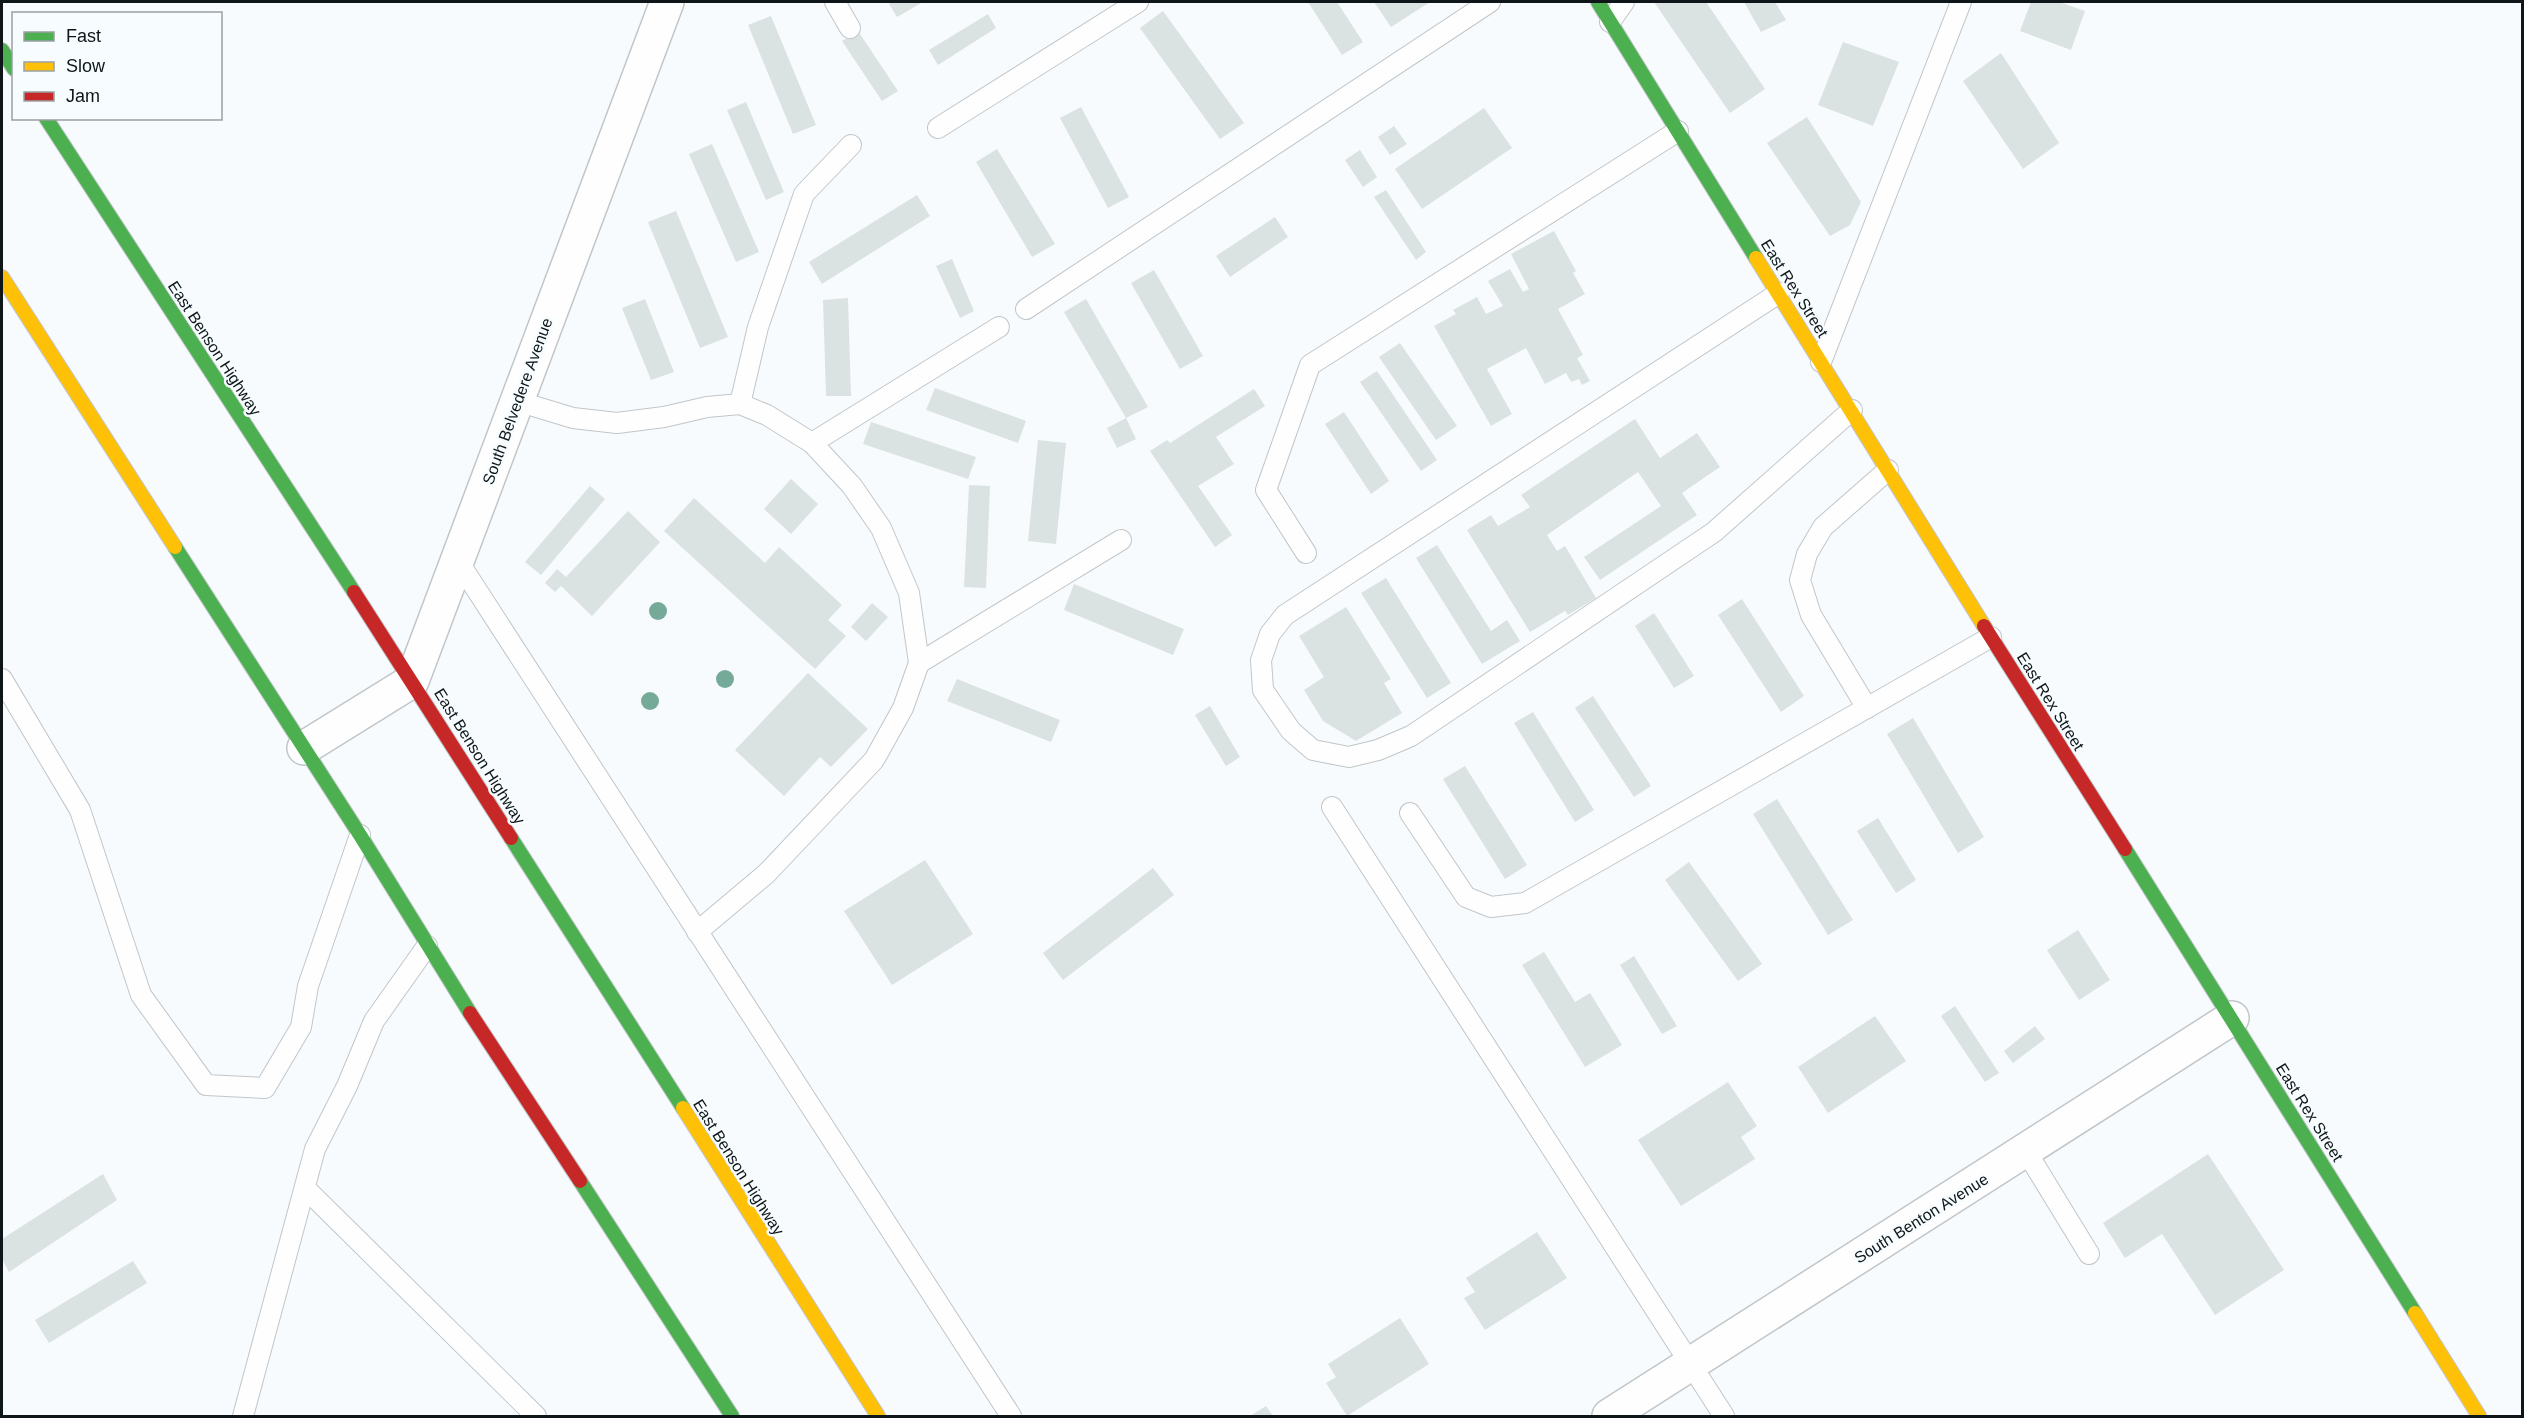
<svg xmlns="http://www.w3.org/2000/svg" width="2524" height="1418" font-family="Arial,sans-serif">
  <rect width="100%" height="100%" fill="#f8fbfd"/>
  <g fill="#dbe2e2">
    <path d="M893,2h30l-26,15 -8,-13z"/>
    <path d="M1308,2h29l26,40 -21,13z"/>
    <path d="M1374,2h56l-39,25z"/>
    <path d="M1654,2h52l59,87 -35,24z"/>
    <path d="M1744,2h31l11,18 -25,12z"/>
    <path d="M2031,2h28l26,9 -14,39 -51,-19z"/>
    <path d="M1163,11l81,112 -24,16 -80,-111z"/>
    <path d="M988,14l8,14 -58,37 -9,-15z"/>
    <path d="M771,16l45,109 -23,9 -45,-109z"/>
    <path d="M858,31l40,60 -16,10 -40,-60z"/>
    <path d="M1843,42l56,20 -26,64 -55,-21z"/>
    <path d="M2001,53l58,90 -36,26 -60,-88z"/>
    <path d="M746,102l38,90 -18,8 -39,-90z"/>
    <path d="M1081,107l48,90 -21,11 -48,-90z"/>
    <path d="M1484,108l28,40 -90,61 -27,-40z"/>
    <path d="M1807,117l54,85 -11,23 -20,11 -63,-93z"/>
    <path d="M1394,126l13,18 -17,11 -12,-18z"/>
    <path d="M712,144l47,108 -23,10 -47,-108z"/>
    <path d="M997,149l58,95 -23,13 -56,-95z"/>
    <path d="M1360,150l17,27 -14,10 -18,-27z"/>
    <path d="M1386,190l40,62 -10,8 -42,-63z"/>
    <path d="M917,195l13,21 -108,68 -13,-22z"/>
    <path d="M676,211l52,126 -28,11 -52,-126z"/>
    <path d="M1275,217l13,20 -58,40 -14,-21z"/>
    <path d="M1554,231l22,40 -3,2 12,21 -27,15 25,46 -6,3 13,23 -8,4 -3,-6 -8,3 -5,-9 -21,11 -19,-36 -39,21 25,45 -21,12 -57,-100 22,-12 -3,-4 24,-13 9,17 17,-8 -15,-25 22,-12 13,23 6,-3 -18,-35z"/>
    <path d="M952,259l22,52 -14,7 -24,-52z"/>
    <path d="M1154,270l49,86 -23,13 -49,-86z"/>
    <path d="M848,298l3,98h-25l-3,-96z"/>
    <path d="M645,299l29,73 -23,8 -29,-72z"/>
    <path d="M1086,299l62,108 -22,11 -62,-106z"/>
    <path d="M1400,343l57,83 -21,14 -57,-83z"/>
    <path d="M1377,371l60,89 -16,11 -61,-89z"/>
    <path d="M935,388l91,33 -8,22 -92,-33z"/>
    <path d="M1254,389l11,17 -49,31 18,27 -36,22 34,49 -17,12 -65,-96 17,-11 3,3z"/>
    <path d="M1344,412l45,69 -18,13 -46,-70z"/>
    <path d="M1126,418l10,21 -19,9 -10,-20z"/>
    <path d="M1635,419l25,39 37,-25 23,34 -38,26 15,22 -97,65 -16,-23 77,-51 -23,-34 -91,63 10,16 8,-5 31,52 -28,17 -3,-4 -35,21 -63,-102 24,-15 7,11 32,-19 -9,-12z"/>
    <path d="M871,422l105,35 -8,22 -105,-35z"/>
    <path d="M1038,440l28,3 -10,101 -28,-3z"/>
    <path d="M791,479l27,25 -27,30 -27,-25z"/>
    <path d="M969,485l21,1 -4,102 -22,-1z"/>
    <path d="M590,486l15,13 -64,76 -16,-13z"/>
    <path d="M694,498l71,65 14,-16 63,58 -14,15 18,16 -31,33 -151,-138z"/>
    <path d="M628,511l32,31 -68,74 -31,-30 -6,6 -10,-9 12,-14 9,8z"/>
    <path d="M1437,545l54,86 16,-11 13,21 -38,23 -66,-106z"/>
    <path d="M1386,578l65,105 -24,15 -66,-105z"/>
    <path d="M1074,584l110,45 -11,26 -109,-45z"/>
    <path d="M1742,599l62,97 -23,16 -63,-97z"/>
    <path d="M872,603l16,14 -22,24 -15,-14z"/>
    <path d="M1346,607l45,72 -7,4 18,30 -46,28 -33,-20 -19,-31 20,-13 -25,-41z"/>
    <path d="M1654,613l40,63 -20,12 -39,-62z"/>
    <path d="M808,673l60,56 -37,38 -11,-10 -36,39 -49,-46z"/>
    <path d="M957,679l103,41 -9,22 -104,-41z"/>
    <path d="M1593,696l58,90 -17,11 -59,-89z"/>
    <path d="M1210,706l30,51 -14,9 -31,-51z"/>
    <path d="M1533,712l61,98 -19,12 -61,-99z"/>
    <path d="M1913,718l71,119 -26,16 -71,-119z"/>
    <path d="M1465,766l62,99 -22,14 -62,-100z"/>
    <path d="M1777,799l76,121 -25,15 -75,-121z"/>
    <path d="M1878,818l38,62 -20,13 -39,-62z"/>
    <path d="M925,860l48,74 -81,51 -48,-74z"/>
    <path d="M1689,862l73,102 -24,17 -73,-101z"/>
    <path d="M1153,868l21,27 -111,85 -20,-27z"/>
    <path d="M2078,930l32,50 -31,20 -32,-50z"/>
    <path d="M1544,952l31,50 15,-9 32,52 -37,22 -63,-102z"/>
    <path d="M1634,956l43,70 -15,8 -42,-69z"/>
    <path d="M1955,1006l44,67 -14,9 -44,-66z"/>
    <path d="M1875,1016l31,45 -78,52 -30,-46z"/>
    <path d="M2035,1026l10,13 -32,24 -9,-12z"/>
    <path d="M1728,1082l29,44 -16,11 14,22 -74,47 -43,-66z"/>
    <path d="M2208,1154l76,116 -69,45 -53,-81 -37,24 -22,-35z"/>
    <path d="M103,1174l14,26 -108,72 -7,-13v-20z"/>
    <path d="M1537,1232l30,46 -82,52 -21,-32 11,-6 -9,-14z"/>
    <path d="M133,1261l14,22 -98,60 -14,-23z"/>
    <path d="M1400,1318l29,46 -82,52 -21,-33 10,-6 -8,-13z"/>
    <path d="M1266,1406l7,10h-23z"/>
  </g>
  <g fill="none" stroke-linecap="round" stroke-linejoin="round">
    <defs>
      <g id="lane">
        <path d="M835,2l15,26"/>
        <path d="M1610,22l14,-20"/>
        <path d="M938,128l200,-126"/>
        <path d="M1779,293l-494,322 -15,19 -9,26 2,30 28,41 22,19 36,7 29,-7 33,-14 303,-204 138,-122"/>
        <path d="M1026,309l464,-307"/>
        <path d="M1821,362l140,-360"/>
        <path d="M517,401l56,17 44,5 47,-6 43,-10 33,-3 27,11 45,28 40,43 29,42 28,65 10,70 -16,45 -29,52 -108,114 -69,58"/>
        <path d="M740,404l18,-77 46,-133 47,-49"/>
        <path d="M812,443l187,-116"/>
        <path d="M1306,553l-40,-63 44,-125 368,-234"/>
        <path d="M458,561l553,855"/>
        <path d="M919,663l202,-123"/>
        <path d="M2,679l78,131 61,185 65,90 59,3 36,-61 7,-41 52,-151"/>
        <path d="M1867,708l-56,-93 -11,-35 7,-26 16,-27 65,-57"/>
        <path d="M1332,807l392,609"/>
        <path d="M1410,813l56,84 25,10 34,-4 466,-266"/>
        <path d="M2026,1151l63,103"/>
        <path d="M305,1188l231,228"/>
        <path d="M243,1416l72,-267 32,-63 27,-65 53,-75"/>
      </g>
      <g id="street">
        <path d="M304,748l108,-67 255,-679"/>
        <path d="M1609,1416l623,-398"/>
      </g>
      <g id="fast">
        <path d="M1598,2l158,256"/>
        <path d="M2,50l12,19"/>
        <path d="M46,118l308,474"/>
        <path d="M175,547l185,288 110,178"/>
        <path d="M511,838l172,270"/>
        <path d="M2125,849l290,464"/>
        <path d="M580,1181l152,235"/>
      </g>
      <g id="slow">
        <path d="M1756,258l228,368"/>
        <path d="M2,277l173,270"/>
        <path d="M683,1108l195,308"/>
        <path d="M2415,1313l64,103"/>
      </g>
      <g id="jam">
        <path d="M354,592l157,246"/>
        <path d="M1984,626l141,223"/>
        <path d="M470,1013l110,168"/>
      </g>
    </defs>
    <use href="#lane" stroke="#c1c6c9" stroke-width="22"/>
    <use href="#street" stroke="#c1c6c9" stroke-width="36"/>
    <use href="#fast" stroke="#c1c6c9" stroke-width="16"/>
    <use href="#slow" stroke="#c1c6c9" stroke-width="16"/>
    <use href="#jam" stroke="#c1c6c9" stroke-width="16"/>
    <use href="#lane" stroke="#fefeff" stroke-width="20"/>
    <use href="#street" stroke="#fefeff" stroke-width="33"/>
    <use href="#fast" stroke="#4caf50" stroke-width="14"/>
    <use href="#slow" stroke="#ffc107" stroke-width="14"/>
    <use href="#jam" stroke="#c62828" stroke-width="14"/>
  </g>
  <g fill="#76aa98">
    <circle cx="658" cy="611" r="9"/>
    <circle cx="725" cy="679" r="9"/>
    <circle cx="650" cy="701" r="9"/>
  </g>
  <g text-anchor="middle" stroke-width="5" stroke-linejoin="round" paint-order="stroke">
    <g font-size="16" fill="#0e1619" stroke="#f7fcfe">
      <text transform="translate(1795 288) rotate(58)" y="6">East Rex Street</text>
      <text transform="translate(215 348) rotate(57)" y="6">East Benson Highway</text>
      <text transform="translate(517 401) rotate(-70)" y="6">South Belvedere Avenue</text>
      <text transform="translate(2051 701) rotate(58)" y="6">East Rex Street</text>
      <text transform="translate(480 756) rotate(58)" y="6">East Benson Highway</text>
      <text transform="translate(2310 1112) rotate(58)" y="6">East Rex Street</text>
      <text transform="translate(739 1167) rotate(58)" y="6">East Benson Highway</text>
      <text transform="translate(1921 1218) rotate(-32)" y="6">South Benton Avenue</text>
    </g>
  </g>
  <rect width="2524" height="1418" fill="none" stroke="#0e1619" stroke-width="6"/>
  <rect x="12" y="12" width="210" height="108" fill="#f7fcfe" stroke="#9aa0a2" stroke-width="1.5"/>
  <rect x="24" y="32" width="30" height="9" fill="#4caf50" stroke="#9aa0a2" stroke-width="1.5"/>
  <text x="66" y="42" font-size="18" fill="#0e1619">Fast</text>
  <rect x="24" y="62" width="30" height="9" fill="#ffc107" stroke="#9aa0a2" stroke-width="1.5"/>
  <text x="66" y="72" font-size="18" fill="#0e1619">Slow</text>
  <rect x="24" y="92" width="30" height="9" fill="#c62828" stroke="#9aa0a2" stroke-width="1.5"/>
  <text x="66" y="102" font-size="18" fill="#0e1619">Jam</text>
</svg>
